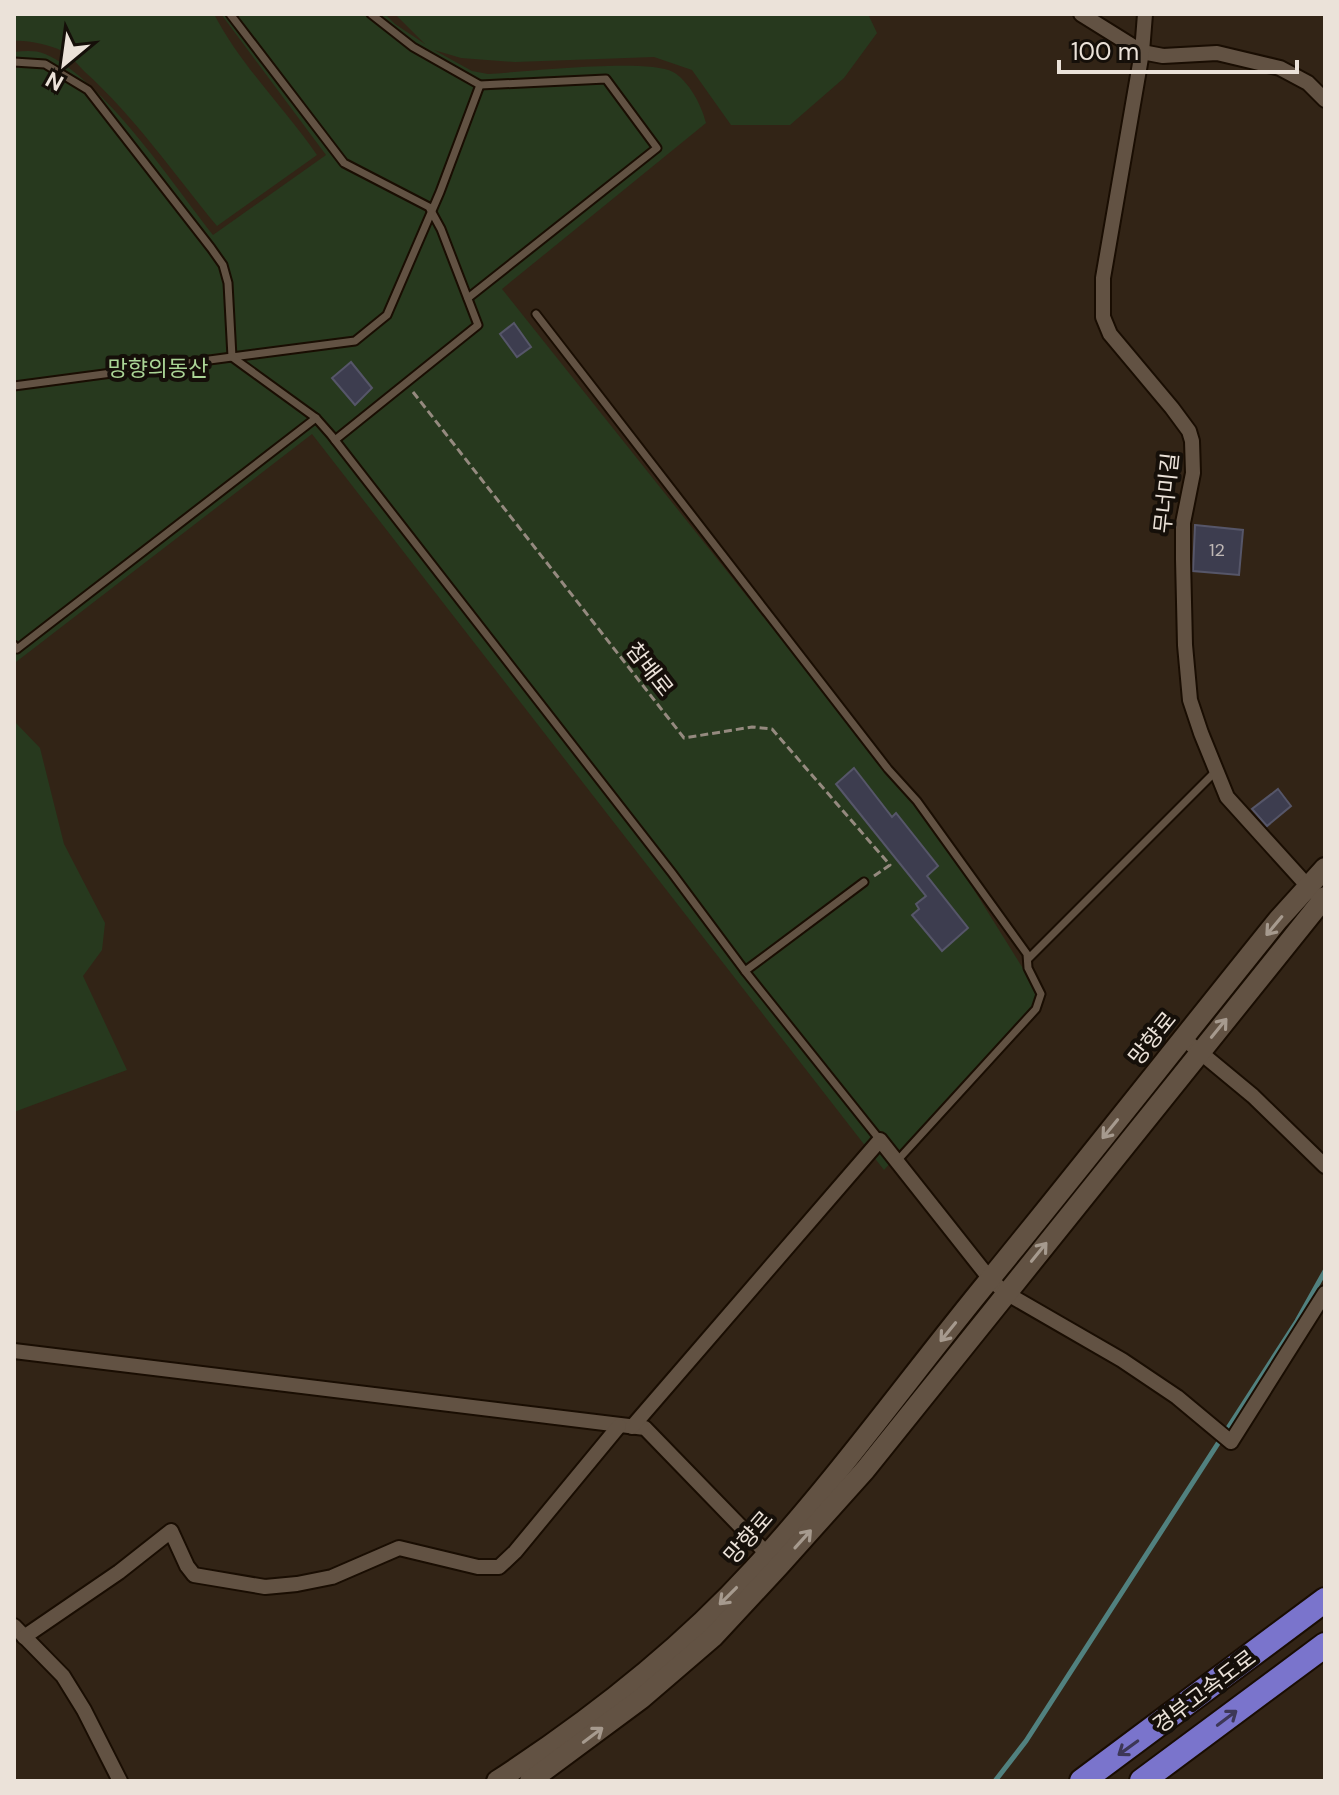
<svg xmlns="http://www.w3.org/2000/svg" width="1339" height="1795" font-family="'DM Sans','Noto Sans KR',sans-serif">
  <rect width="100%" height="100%" fill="#322416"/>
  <g fill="#27391e">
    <path d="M14,14h200c27,52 70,93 103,141l-100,71c-43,-52 -82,-109 -132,-154 -7,-7 -15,-17 -23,-21 -12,-6 -35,-11 -48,-10z"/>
    <path d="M221,14h164l10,10 30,20 -30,-30h473l9,19 -33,45 -54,47h-59l-39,-55 -38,-13 -139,5 -54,-4 -27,-8 38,21 16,3c37,-2 158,-16 185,-2 16,9 29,34 33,51l-204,166 393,493 38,42 104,167 1,9 -4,6 -150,164 -572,-736 -296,228 -2,-2v-608c11,-1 21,-2 31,2 58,25 128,130 168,181l113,-80z"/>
    <path d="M14,721l26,27 24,96 41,79 -3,27 -19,26 44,94 -113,42z"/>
  </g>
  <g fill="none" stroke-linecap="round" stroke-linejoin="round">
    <path stroke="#51817f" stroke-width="5" d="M995,1781l31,-40 271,-420 28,-50"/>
  </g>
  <g fill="#3d3d4f" stroke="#565669" stroke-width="2">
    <path d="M514,323l17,24 -14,10 -17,-23z"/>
    <path d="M351,362l21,26 -17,17 -23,-27z"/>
    <path d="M1195,525l48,5 -4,45 -46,-4z"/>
    <path d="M854,768l38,49 4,-4 42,53 -11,10 41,52 -26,23 -30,-36 7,-6 -3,-5 10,-8 -90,-112z"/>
    <path d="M1278,789l13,17 -24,20 -15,-17z"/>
  </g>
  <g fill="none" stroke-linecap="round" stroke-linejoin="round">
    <defs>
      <g id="service">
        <path d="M230,14l114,149 85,44 12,22 37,96 -143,115"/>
        <path d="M371,14l42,33 67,38 126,-6 51,69 -189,150"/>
        <path d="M14,62l31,2 43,26 123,158 12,17 5,18 4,74 123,-16 32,-26 53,-123 40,-107"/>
        <path d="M536,314l352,455 29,32 110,153 1,14 13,26 -5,15 -139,152"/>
        <path d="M14,386l218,-29 84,61 15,17 341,438 73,98 135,169"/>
        <path d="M14,645l3,4 299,-231"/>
        <path d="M1028,959l187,-187"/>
        <path d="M745,971l119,-89"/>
      </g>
      <g id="minor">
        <path d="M1081,14l61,38 21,4 54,-3 63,15 28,15 17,17"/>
        <path d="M1145,14l-3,38 -39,226v39l7,17 62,74 17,23 3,10 1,32 -10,50v36l2,86 5,55 11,33 26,64 86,95"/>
        <path d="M1183,1038l70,58 72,70"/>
        <path d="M14,1351l631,77 128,132"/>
        <path d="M632,1427l248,-287 110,139 16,14 116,67 55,37 54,45 94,-149"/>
        <path d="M14,1626l49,50 21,34 36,71"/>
        <path d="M24,1637l95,-65 52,-41 16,35 7,9 71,12 32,-3 35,-7 67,-29 79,19h21l16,-15 104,-126"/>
      </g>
      <g id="secondary">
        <path d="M497,1781c92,-60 181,-129 256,-211 85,-92 158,-195 237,-291 97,-119 192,-240 288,-359l47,-52"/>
        <path d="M530,1781l112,-83 71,-61 66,-71 86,-96 460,-573"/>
      </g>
      <g id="motorway">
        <path d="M1082,1781l243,-181"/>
        <path d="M1142,1781l183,-136"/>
      </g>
    </defs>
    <use href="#service" stroke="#190d02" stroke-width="11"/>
    <use href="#minor" stroke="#190d02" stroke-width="18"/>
    <use href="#secondary" stroke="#190d02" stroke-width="24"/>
    <use href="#motorway" stroke="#190d02" stroke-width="28"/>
    <path stroke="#958a7f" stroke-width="3" stroke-dasharray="8 4" stroke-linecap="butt" d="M413,392l271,346 68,-11 20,2 118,136 -16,11"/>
    <use href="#service" stroke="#625243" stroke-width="7"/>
    <use href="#minor" stroke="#625243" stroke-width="14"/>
    <use href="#secondary" stroke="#625243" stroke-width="20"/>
    <use href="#motorway" stroke="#7a74cc" stroke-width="24"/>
  </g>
  <defs><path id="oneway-shaft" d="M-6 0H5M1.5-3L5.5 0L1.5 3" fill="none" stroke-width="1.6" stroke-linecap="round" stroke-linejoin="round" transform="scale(2)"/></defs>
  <g stroke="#a69a8e">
    <use href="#oneway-shaft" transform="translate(1274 926) rotate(130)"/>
    <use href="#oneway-shaft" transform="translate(1219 1028) rotate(-51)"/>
    <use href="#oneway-shaft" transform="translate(1110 1129) rotate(129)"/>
    <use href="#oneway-shaft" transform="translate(1039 1252) rotate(-51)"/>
    <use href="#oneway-shaft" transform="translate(948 1332) rotate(129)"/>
    <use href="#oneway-shaft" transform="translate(803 1539) rotate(-48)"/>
    <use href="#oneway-shaft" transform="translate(728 1596) rotate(135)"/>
    <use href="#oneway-shaft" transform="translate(593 1735) rotate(-37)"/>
  </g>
  <g stroke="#3d3757">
    <use href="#oneway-shaft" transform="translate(1227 1718) rotate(-37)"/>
    <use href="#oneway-shaft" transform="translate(1128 1748) rotate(144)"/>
  </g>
  <g text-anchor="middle" stroke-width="8" stroke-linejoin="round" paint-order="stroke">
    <g font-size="18" fill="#c0b9b6">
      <text x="1217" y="556">12</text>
    </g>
    <g font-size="22" fill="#abd596" stroke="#150f09">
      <text x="158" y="376">망향의동산</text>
    </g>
    <g font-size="22" fill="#ebe2d9" stroke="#150f09">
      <text transform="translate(1166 493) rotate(-84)" y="8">무너미길</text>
      <text transform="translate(650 669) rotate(52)" y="8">참배로</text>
      <text transform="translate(1152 1038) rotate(-51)" y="8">망향로</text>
      <text transform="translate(748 1537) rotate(-49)" y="8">망향로</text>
      <text transform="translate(1204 1691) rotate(-37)" y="8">경부고속도로</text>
    </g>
  </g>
  <rect width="1339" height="1795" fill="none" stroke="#ebe2d9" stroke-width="32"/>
  <g transform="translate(64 64) rotate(209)" stroke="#150f09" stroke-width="6" paint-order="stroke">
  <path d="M0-6L14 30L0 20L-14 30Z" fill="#ebe2d9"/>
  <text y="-12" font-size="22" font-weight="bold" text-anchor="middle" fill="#ebe2d9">N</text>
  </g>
  <path d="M1059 60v12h238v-12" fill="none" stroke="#ebe2d9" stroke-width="4"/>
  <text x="1071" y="60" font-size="24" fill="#ebe2d9" stroke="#150f09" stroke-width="6" paint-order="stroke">100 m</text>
</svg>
